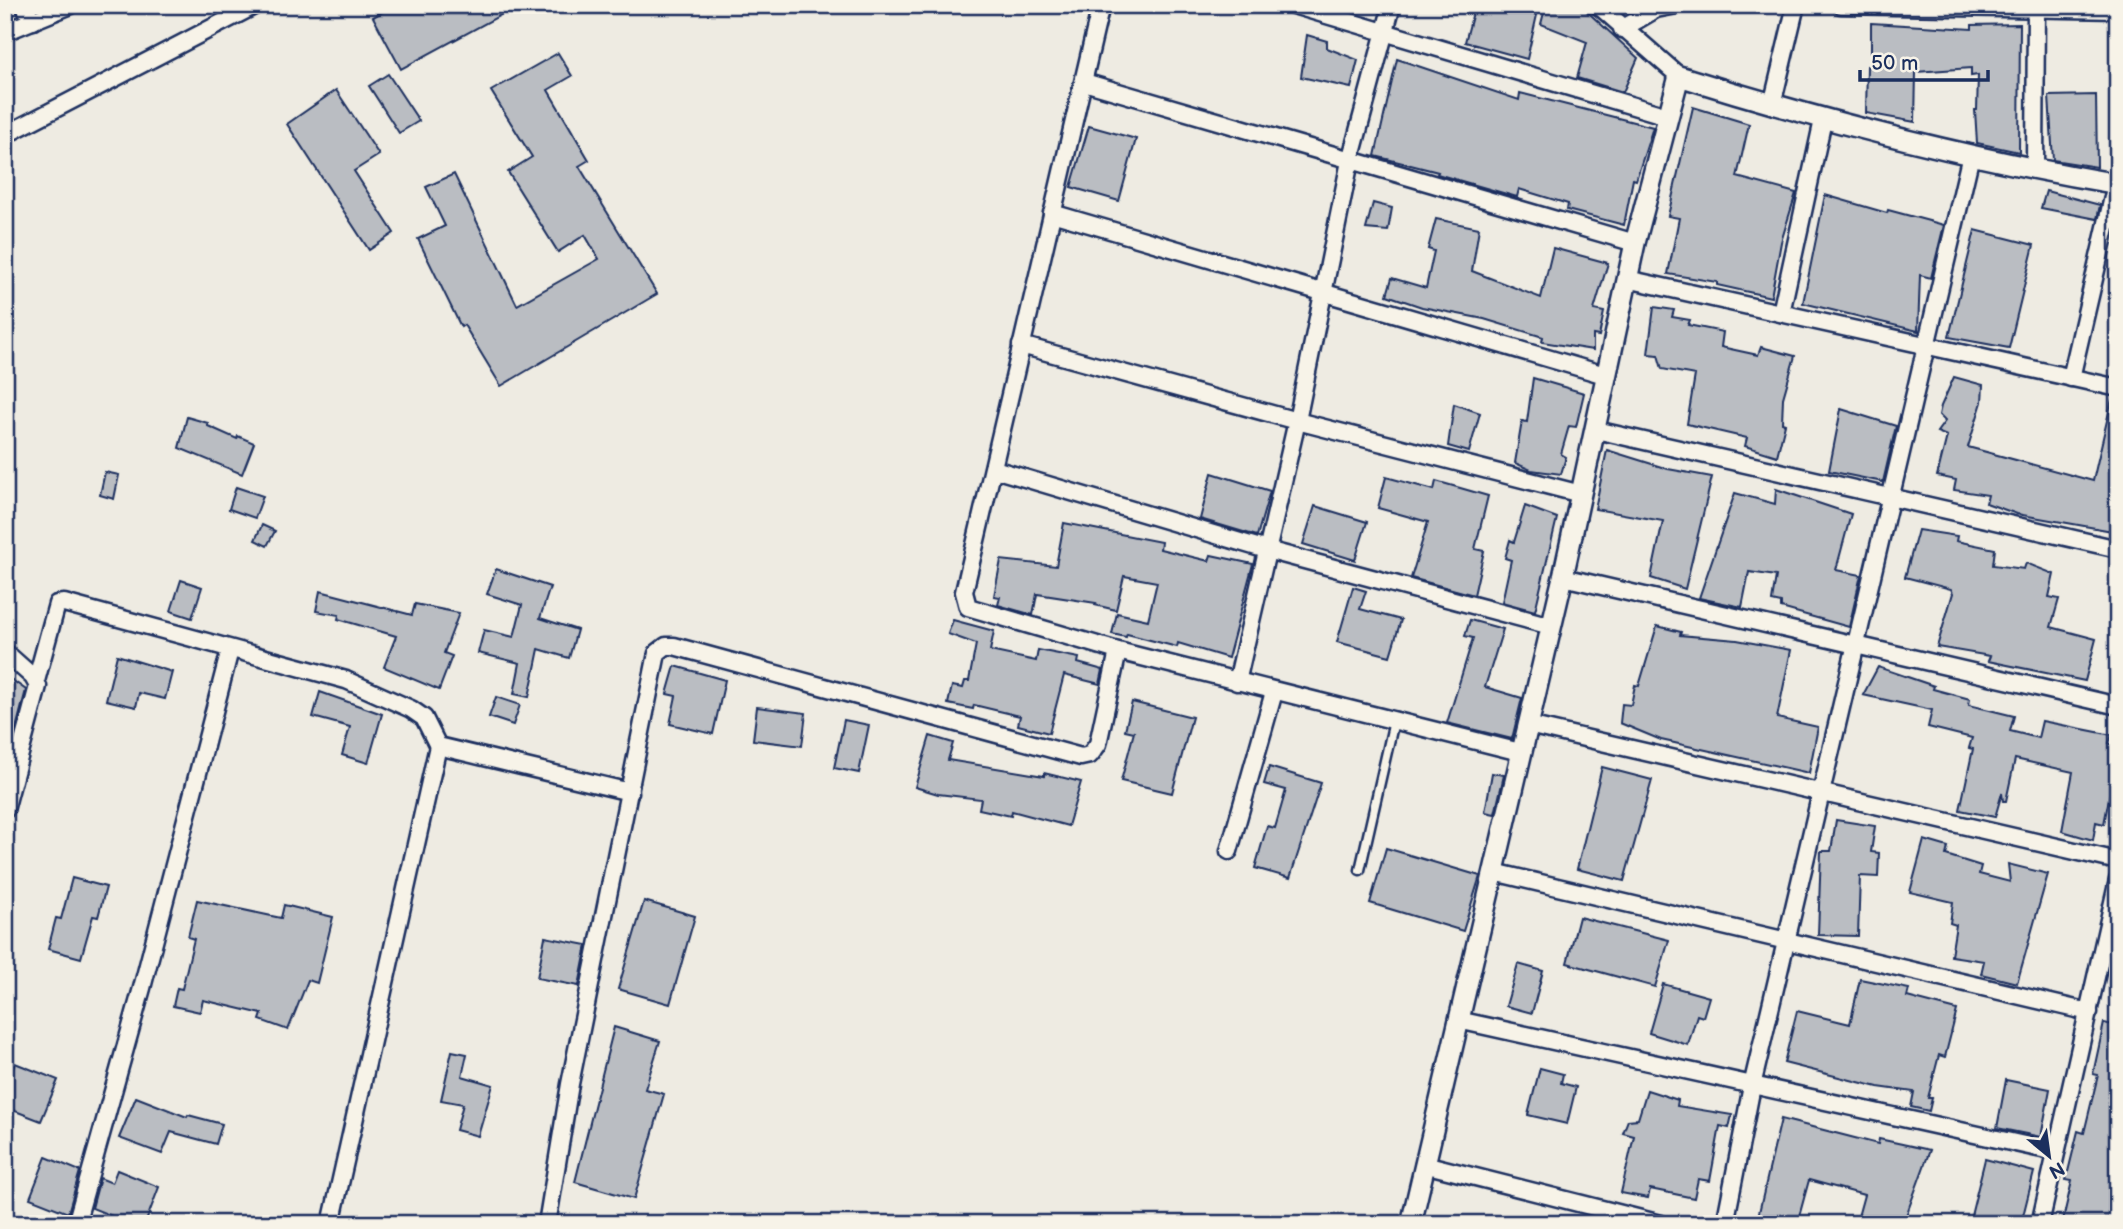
<svg xmlns="http://www.w3.org/2000/svg" width="2123" height="1229" font-family="'Balsamiq Sans',sans-serif">
  <rect width="100%" height="100%" fill="#eeebe2"/>
  <filter id="ink" filterUnits="userSpaceOnUse"><feTurbulence type="fractalNoise" baseFrequency=".0143" numOctaves="2"/><feDisplacementMap in="SourceGraphic" scale="14" xChannelSelector="R" yChannelSelector="G"/><feConvolveMatrix kernelMatrix="1 2 1 2 8 2 1 2 1" color-interpolation-filters="sRGB"/></filter>
  <g filter="url(#ink)">
    <g fill="#babdc2" stroke="#1b2f5e" stroke-width="2">
      <path d="M395,5h124l-118,64 -28,-52z"/>
      <path d="M1475,5h35l27,10 -10,44 -62,-17z"/>
      <path d="M1546,5h34l58,53 -15,34 -46,-14 10,-36 -46,-18z"/>
      <path d="M1871,23l101,6v-4l48,-1 -1,128 -42,-9 -2,-33h2l1,-35 -7,1v-8l-55,4 -1,50 -49,-9 1,-47 4,-1z"/>
      <path d="M1307,35l20,6v7l31,12 -7,28 -50,-11z"/>
      <path d="M558,53l14,23 -24,14 41,70 -10,6 78,128 -156,92 -37,-61 -3,2 -43,-88 27,-13 -19,-39 28,-13 63,131 82,-46 -14,-24 -27,17 -50,-80 24,-15 -41,-66z"/>
      <path d="M1397,59l122,41 1,-7 133,34 -17,53 -3,-1 -9,46 -57,-15 1,-6 -49,-15 -2,8 -80,-23 1,-2 -63,-16z"/>
      <path d="M388,74l31,47 -20,12 -30,-47z"/>
      <path d="M336,90l43,65 -25,16 40,62 -25,17 -82,-126z"/>
      <path d="M2096,95l1,72 -44,-7 -4,-64z"/>
      <path d="M1693,107l56,17 -12,53 59,16 -15,49 -10,55 -54,-12v-3l-49,-8 11,-56 -11,-2z"/>
      <path d="M1089,126l47,13 -17,62 -48,-14z"/>
      <path d="M2046,191l54,14 -3,14 -56,-11z"/>
      <path d="M1825,195l62,18 1,-3 56,15 -13,53 -11,-3 -2,56 -115,-28z"/>
      <path d="M1373,203l19,5 -4,23 -22,-2z"/>
      <path d="M1436,219l43,9 -7,43 69,27 12,-50 55,15 -14,47 10,2 -5,24 -6,-1v15l-51,-8 1,-5 -59,-18 -62,-12 -35,-12 5,-17 34,10 8,-37 -6,-2z"/>
      <path d="M1975,230l59,15 -25,103 -60,-11z"/>
      <path d="M1654,307l20,3 -2,7 18,3 -2,5 35,7 -2,15 37,8 3,-8 34,9 -12,42 -1,25 3,1 -8,32 -32,-10 2,-8 -60,-14 8,-49 -33,-6 -4,-14 -10,-1z"/>
      <path d="M1954,377l29,8 -1,17 -14,45 125,34 19,-82 6,1v132l-101,-18 -31,-11 2,-8 -34,-5 2,-10 -19,-4 10,-40 -10,-4 8,-11 -6,-6 2,-9z"/>
      <path d="M1533,378l51,15 -8,34 -7,-1 -8,28 5,3 -5,17 -30,-4 -16,-7 7,-42 5,1z"/>
      <path d="M1454,404l26,9 -11,39 -21,-6z"/>
      <path d="M1841,409l55,17 -13,56 -54,-11z"/>
      <path d="M187,417l21,6v3l29,13 1,-3 16,7 -12,31 -63,-26z"/>
      <path d="M1607,450l61,19 44,8 -27,112 -34,-11 12,-57 -68,-12z"/>
      <path d="M105,472l14,3 -5,24 -14,-4z"/>
      <path d="M1212,473l58,18 -13,45 -57,-17z"/>
      <path d="M1386,477l48,13 2,-9 52,15 -13,53 9,2 -10,44 -63,-17 17,-56 -50,-14z"/>
      <path d="M236,487l27,9 -8,22 -26,-9z"/>
      <path d="M1776,489l75,25 -15,56 25,5 -12,52 -68,-19v-5l-9,-2 4,-25 -27,-4 -7,35 -43,-9 36,-105 40,11z"/>
      <path d="M1315,506l52,16 -12,38 -52,-16z"/>
      <path d="M1525,506l32,12 -22,93 -33,-9 9,-42 -6,-2 5,-18 4,2z"/>
      <path d="M1064,523l97,19 -1,7 49,12 2,-6 42,9 -25,94 -50,-15 -1,4 -50,-13 -1,3 -14,-3 5,-21 31,7 9,-38 -33,-6 -8,34 -21,-5 1,-2 -59,-9 -4,21 -35,-10 2,-8 -6,-1 7,-36 55,6z"/>
      <path d="M262,525l13,6 -8,15 -12,-6z"/>
      <path d="M1918,530l39,6 -1,5 39,8 -2,16 31,4 2,-6 28,11 -5,23 10,2 -8,28 45,12 -11,42 -97,-20 2,-5 -53,-9 16,-54 -2,-4 -46,-12z"/>
      <path d="M496,569l54,18 -10,31 37,12 -8,28 -30,-9 -10,48 -15,-3 6,-31 -42,-10 6,-23 30,7 8,-32 -35,-11z"/>
      <path d="M181,580l21,7 -10,31 -21,-7z"/>
      <path d="M1353,587l13,4 -6,18 41,11 -11,36 -53,-14z"/>
      <path d="M320,591l92,24 3,-11 44,9 -15,40 8,3 -13,34 -55,-23 12,-31 -58,-17 1,-4 -23,-4z"/>
      <path d="M953,620l41,11 -4,20 46,10 2,-11 41,8 -1,5 25,7 -3,14 -36,-9 -15,58 -31,-8 2,-9 -46,-11 -1,4 -25,-5 4,-18 11,2 2,-7h4l7,-37 -28,-10z"/>
      <path d="M1470,620l33,9 -18,58 37,11 -10,41 -65,-16 26,-85 -8,-2z"/>
      <path d="M1657,626l24,6 -1,3 57,5 54,10 -14,68 41,9 -9,46 -148,-33 -41,-17 2,-19 9,1 4,-20 4,1z"/>
      <path d="M117,655l55,17 -7,27 -26,-6 -3,14 -30,-7z"/>
      <path d="M675,666l50,14 -12,54 -43,-10 6,-28 -9,-2z"/>
      <path d="M1878,667l56,19 -1,3 37,10 -1,6 45,11 -4,15 28,7 4,-17 70,14 -3,8 8,5 1,36 -6,-1 -8,41 -8,-2 -3,18 -31,-9 11,-59 -58,-13 -9,42h-3l-1,-8 -7,24 -35,-7 13,-61 -4,-1 3,-10 -44,-11 4,-17 -69,-15z"/>
      <path d="M5,675l21,15 -14,54 -7,9z"/>
      <path d="M320,692l62,22 -14,49 -26,-8 8,-28 -37,-10z"/>
      <path d="M496,697l24,8 -7,20 -24,-8z"/>
      <path d="M1132,702l60,15 -20,76 -51,-12 13,-49 -9,-2z"/>
      <path d="M757,707l49,6 -4,33 -49,-6z"/>
      <path d="M844,720l25,5 -10,48 -25,-5z"/>
      <path d="M930,736l23,7 -5,17 96,16v-3l37,9 -13,44 -56,-15 -1,5 -32,-7 2,-10 -43,-5 -23,-7z"/>
      <path d="M1269,767l52,16 -31,95 -35,-10 12,-42 8,2 11,-38 -22,-6z"/>
      <path d="M1602,767l50,13 -28,101 -47,-12z"/>
      <path d="M1492,773l12,2 -9,39 -10,-2z"/>
      <path d="M1836,820l39,6 -4,26 8,1 -1,24 -18,-1 -2,60 -40,-1 3,-84h10z"/>
      <path d="M1924,840l24,7 -2,8 35,11 -2,8 31,8 -2,-18 40,10 -31,109 -36,-9 3,-13 -33,-5 5,-31 -6,-2 3,-21 -43,-10z"/>
      <path d="M1386,848l94,28 -17,55 -93,-28z"/>
      <path d="M72,878l34,9 -8,30 -5,-1 -12,42 -33,-9 8,-31 5,1z"/>
      <path d="M197,900l84,18 3,-13 49,12 -16,66 -9,-3 -20,50 -28,-10 2,-6 -59,-14 -3,12 -27,-6 4,-18 5,1 12,-50 -6,-2z"/>
      <path d="M644,901l51,15 -25,88 -52,-15z"/>
      <path d="M1579,917l90,23 -14,47 -88,-24z"/>
      <path d="M545,937l42,8 -8,41 -42,-8z"/>
      <path d="M1518,964l25,7 -11,42 -26,-7z"/>
      <path d="M1860,979l49,10 -2,8 50,13 -12,47 -6,-2 -11,43h4l-3,13 -18,-4 3,-15 -36,-5 -94,-24 13,-52 53,13z"/>
      <path d="M1663,984l46,13 -6,20 -6,-2 -9,30 -39,-12z"/>
      <path d="M2104,1023l14,3v166l-10,32h-46l10,-43 -6,-1 12,-49 6,2 14,-58 -5,-1z"/>
      <path d="M614,1027l46,14 -15,48 19,5 -30,105 -59,-17z"/>
      <path d="M452,1051l15,3 -5,22 31,9 -15,51 -22,-6 7,-26 -22,-4z"/>
      <path d="M15,1063l43,17 -17,41 -36,-14v-18z"/>
      <path d="M1540,1068l23,6 -2,9 15,4 -9,37 -39,-9z"/>
      <path d="M2006,1080l44,9 -9,48 -44,-9z"/>
      <path d="M1647,1090l31,10 -1,6 55,9 -3,13 -9,-2 -10,55 -12,-2 -4,19 -44,-9 -2,9 -27,-5 13,-57 -11,-3 5,-13 10,-1z"/>
      <path d="M136,1097l51,20 1,-2 34,9 -6,20 -45,-12 -9,22 -43,-16z"/>
      <path d="M1781,1119l97,25 1,-5 51,11 -27,74h-47l8,-29 -55,-15 -12,44 -40,-3z"/>
      <path d="M46,1157l34,14 -12,42 -38,-15z"/>
      <path d="M1985,1159l49,13 -13,52h-52z"/>
      <path d="M117,1170l42,17 -14,37h-13l-40,-16 8,-30 12,5z"/>
    </g>
    <g fill="none" stroke-linecap="round" stroke-linejoin="round">
      <defs>
        <path id="service" d="M1360,870l34,-149"/>
        <g id="minor">
          <path d="M24,5l9,16"/>
          <path d="M1101,5l-137,587 4,15 150,44 402,101"/>
          <path d="M1293,5l374,111"/>
          <path d="M1598,5l81,71"/>
          <path d="M1841,5l277,5"/>
          <path d="M1622,29l34,-20 21,-4"/>
          <path d="M5,32l66,-27"/>
          <path d="M1084,82l551,161"/>
          <path d="M1772,105l24,-100"/>
          <path d="M5,135l251,-130"/>
          <path d="M2035,169l1,-164"/>
          <path d="M1052,213l553,162"/>
          <path d="M1627,279l491,109"/>
          <path d="M1781,313l42,-193"/>
          <path d="M1021,345l276,76 284,73"/>
          <path d="M2071,378l45,-194"/>
          <path d="M1596,430l522,119"/>
          <path d="M994,469l273,81 284,76"/>
          <path d="M1563,577l555,129"/>
          <path d="M5,652l28,25 5,9 -33,124"/>
          <path d="M36,681l21,-77 7,-1 282,77 65,29 13,9 14,28 192,46"/>
          <path d="M1237,682l60,-261 53,-260 42,-156"/>
          <path d="M1528,725l590,136"/>
          <path d="M1229,851l45,-159"/>
          <path d="M1494,872l595,140"/>
          <path d="M1458,1020l598,132"/>
          <path d="M1424,1164l237,60"/>
          <path d="M76,1224l66,-236 88,-338"/>
          <path d="M331,1224l107,-478"/>
          <path d="M547,1224l23,-140 87,-431 9,-7h8l407,111 9,-2 8,-11 20,-93"/>
          <path d="M1725,1224l27,-138 219,-931"/>
          <path d="M2040,1224l78,-344"/>
        </g>
        <path id="tertiary" d="M1411,1224l152,-647 72,-334 44,-167c144,45 290,83 439,108"/>
      </defs>
      <use href="#service" stroke="#1b2f5e" stroke-width="13"/>
      <use href="#minor" stroke="#1b2f5e" stroke-width="21"/>
      <use href="#tertiary" stroke="#1b2f5e" stroke-width="24"/>
      <use href="#service" stroke="#f7f3e8" stroke-width="8"/>
      <use href="#minor" stroke="#f7f3e8" stroke-width="16"/>
      <use href="#tertiary" stroke="#f7f3e8" stroke-width="19"/>
    </g>
  </g>
  <rect width="2123" height="1229" fill="none" stroke="#f7f3e8" stroke-width="28"/>
  <rect x="14" y="14" width="2095" height="1201" fill="none" stroke="#1b2f5e" stroke-width="2.5" filter="url(#ink)"/>
  <g transform="translate(2049 1156) rotate(151)" stroke="#f7f3e8" stroke-width="5" paint-order="stroke">
  <path d="M0-5L12 26L0 18L-12 26Z" fill="#1b2f5e"/>
  <text y="-10" font-size="19" font-weight="bold" text-anchor="middle" fill="#1b2f5e">N</text>
  </g>
  <path d="M1860 70v10h128v-10" fill="none" stroke="#1b2f5e" stroke-width="3.5"/>
  <text x="1871" y="70" font-size="21" fill="#1b2f5e" stroke="#f7f3e8" stroke-width="5" paint-order="stroke">50 m</text>
</svg>
